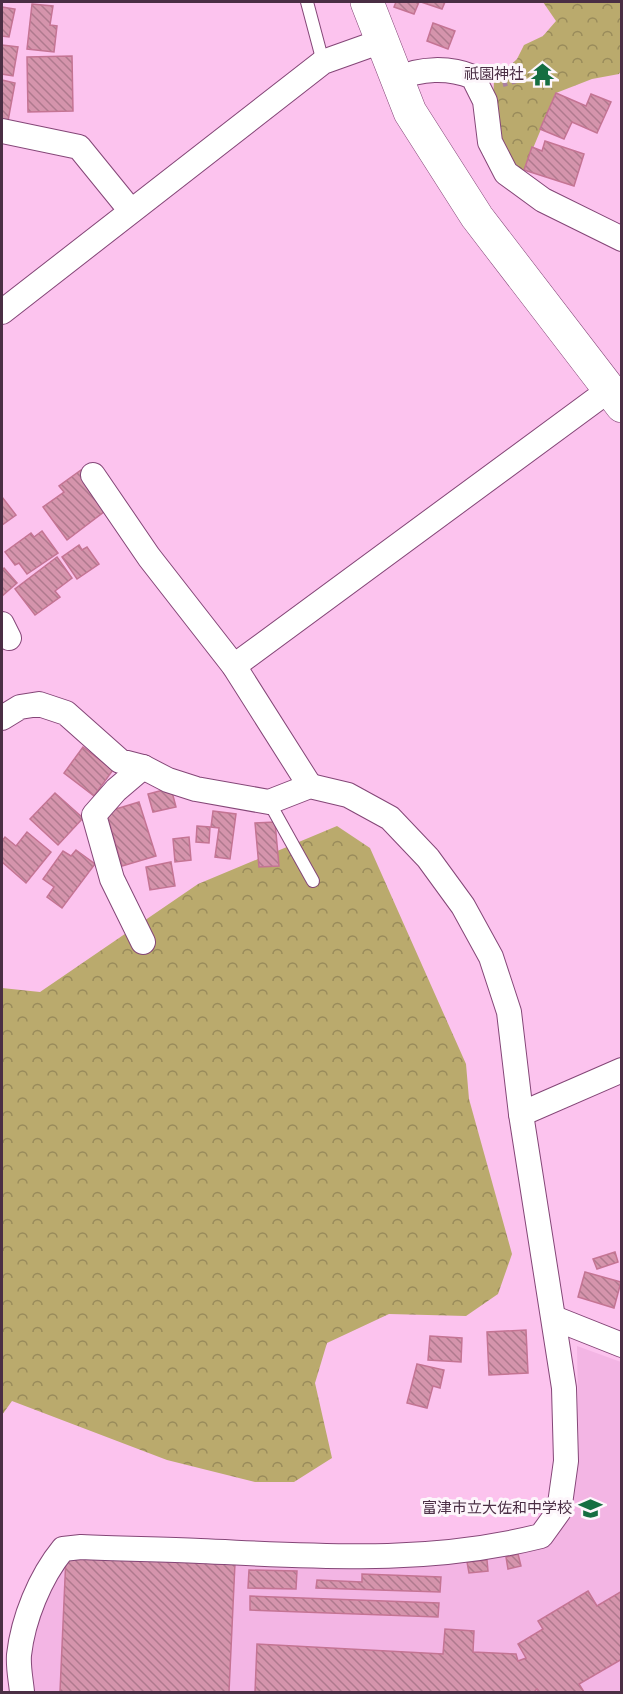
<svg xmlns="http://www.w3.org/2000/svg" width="623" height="1694" font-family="'Crimson Pro','Noto Sans JP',serif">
  <defs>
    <pattern id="forest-crowns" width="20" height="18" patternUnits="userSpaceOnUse" patternTransform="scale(1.5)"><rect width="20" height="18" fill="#baaa6d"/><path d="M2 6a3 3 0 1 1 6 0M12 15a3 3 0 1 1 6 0" fill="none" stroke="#998b5b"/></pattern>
    <pattern id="building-back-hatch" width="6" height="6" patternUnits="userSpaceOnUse" patternTransform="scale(1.5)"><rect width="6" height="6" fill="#d594ac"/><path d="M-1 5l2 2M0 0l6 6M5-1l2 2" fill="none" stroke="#af798e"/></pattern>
  </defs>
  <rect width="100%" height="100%" fill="#fcc3ee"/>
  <path fill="#f3b5e4" d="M577,1346l44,16v330h-592l-2,-84 55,-61 179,9 264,-18 45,-48 9,-30z"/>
  <g fill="url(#forest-crowns)">
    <path d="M543,2h78v68l-2,4 -27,5 -36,14 -32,77h-10l-9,-7 -12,-61 1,-21 23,-22 7,-14 19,-9 13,-15z"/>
    <path d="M337,826l33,22 96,216 3,35 43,155 -14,40 -32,22 -77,-2 -62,29 -12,40 17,75 -38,24h-39l-88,-22 -155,-59 -10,14v-427l38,4 158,-108z"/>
  </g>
  <g fill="url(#building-back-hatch)" stroke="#c47493" stroke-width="1.5">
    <path d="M396,2h23l-5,12 -20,-7z"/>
    <path d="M421,2h24l-3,7z"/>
    <path d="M32,4l21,2 -3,19 7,1 -3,26 -27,-3z"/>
    <path d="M2,7l13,2 -6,28 -7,-1z"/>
    <path d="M433,23l22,8 -7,18 -21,-8z"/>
    <path d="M2,45l16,2 -5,29 -11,-2z"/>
    <path d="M72,56l1,55 -45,1 -1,-55z"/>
    <path d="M544,66l4,12 -9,3 -4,-12z"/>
    <path d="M2,80l13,3 -7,38 -6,-1z"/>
    <path d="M556,93l30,13 5,-12 20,8 -14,31 -25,-11 -8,17 -24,-10z"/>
    <path d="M545,141l39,13 -10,32 -50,-16 8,-23 10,4z"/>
    <path d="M81,470l28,38 -42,32 -24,-33 21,-15 -5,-6z"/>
    <path d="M2,497l14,18 -14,10z"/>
    <path d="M42,531l16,22 -31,21 -8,-11 -4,2 -10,-13 26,-19 3,4z"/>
    <path d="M79,545l3,5 5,-3 12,17 -22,15 -15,-22z"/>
    <path d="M57,557l15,21 -17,13 5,6 -25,18 -20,-26z"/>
    <path d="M4,568l13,15 -15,13v-26z"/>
    <path d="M83,747l30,23 -19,26 -30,-23z"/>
    <path d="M171,788l5,19 -23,5 -5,-18z"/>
    <path d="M55,793l28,25 -25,27 -28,-26z"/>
    <path d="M139,802l17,54 -34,10 -16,-54z"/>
    <path d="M213,811l23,3 -6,45 -15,-2 4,-29 -8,-1z"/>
    <path d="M275,822l4,44 -20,1 -4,-44z"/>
    <path d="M197,826l13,1 -1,16 -13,-1z"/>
    <path d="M27,832l24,20 -25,31 -24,-21v-21l3,-4 11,9z"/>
    <path d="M189,837l2,23 -16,2 -2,-23z"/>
    <path d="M76,850l19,14 -33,44 -15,-11 7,-10 -11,-8 20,-28 8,5z"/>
    <path d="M171,862l4,24 -25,4 -4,-23z"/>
    <path d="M615,1252l3,10 -21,7 -4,-10z"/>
    <path d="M585,1272l36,10 -7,26 -36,-11z"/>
    <path d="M526,1330l2,43 -39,2 -2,-43z"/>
    <path d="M430,1336l32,2 -1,24 -33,-2z"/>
    <path d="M417,1364l27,6 -4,18 -7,-2 -6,22 -20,-5z"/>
    <path d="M518,1554l3,12 -13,3 -2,-12z"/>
    <path d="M66,1556l169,7 -6,129h-169z"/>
    <path d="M487,1560l1,11 -19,2 -2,-11z"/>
    <path d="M249,1570l48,1 -1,18 -48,-1z"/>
    <path d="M362,1574l79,3 -1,15 -124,-4 1,-8 45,2z"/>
    <path d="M588,1591l9,15 25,-15v68l-43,25 5,8h-45l-2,-3 -3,3h-279l2,-48 186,10 2,-25 29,2 -1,21 43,2 2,7 8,-3 -8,-14 25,-15 -5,-8z"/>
    <path d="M250,1596l189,7 -1,14 -188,-7z"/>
  </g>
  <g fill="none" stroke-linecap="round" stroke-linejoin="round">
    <defs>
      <g id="lane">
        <path d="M307,2l16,60"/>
        <path d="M269,802l44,79"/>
      </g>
      <g id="street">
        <path d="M397,79c23,-11 52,-12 76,-2l12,24 5,41 16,31 37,27 79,39"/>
        <path d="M2,131l77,16 52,64"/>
        <path d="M2,312l321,-250 59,-21"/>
        <path d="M93,475l56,82 85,109 76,120"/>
        <path d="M2,624l7,14"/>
        <path d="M234,666l375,-276"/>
        <path d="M2,718l18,-11 19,-3 27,9 54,48 23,6 25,13 28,9 73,13 41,-16 38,9 42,23 38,40 35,48 28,51 18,55 12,102 43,274 2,73 -7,50 -18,25c-116,29 -224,20 -341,15 -40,-2 -80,-2 -119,-4l-18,2c-23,28 -40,70 -44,106 -1,12 2,26 3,37"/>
        <path d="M143,767l-27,23 -22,25 18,64 31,63"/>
        <path d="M521,1114l101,-44"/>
        <path d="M554,1318l68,27"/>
      </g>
      <path id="secondary" d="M367,2l43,110 67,105 145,189"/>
    </defs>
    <use href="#lane" stroke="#844677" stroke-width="14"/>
    <use href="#street" stroke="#844677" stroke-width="26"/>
    <use href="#secondary" stroke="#844677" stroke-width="34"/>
    <path stroke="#aa7fa0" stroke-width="4" stroke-dasharray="4.5 4.5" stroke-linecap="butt" d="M503,85l25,-7"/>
    <use href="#lane" stroke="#fff" stroke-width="12"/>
    <use href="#street" stroke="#fff" stroke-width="24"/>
    <use href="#secondary" stroke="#fff" stroke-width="33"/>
  </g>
  <defs>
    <symbol id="temple-bare" viewBox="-9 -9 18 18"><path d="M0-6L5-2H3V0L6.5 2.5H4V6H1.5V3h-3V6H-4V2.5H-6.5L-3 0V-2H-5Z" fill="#156e41" stroke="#fdf6fb" stroke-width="2.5" paint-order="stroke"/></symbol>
    <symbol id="school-bare" viewBox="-9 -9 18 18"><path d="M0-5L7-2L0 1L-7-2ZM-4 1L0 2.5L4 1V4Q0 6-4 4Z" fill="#156e41" stroke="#fdf6fb" stroke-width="2.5" paint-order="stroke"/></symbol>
  </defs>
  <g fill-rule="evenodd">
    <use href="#temple-bare" x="526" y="58" width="33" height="33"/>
    <use href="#school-bare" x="574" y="1492" width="33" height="33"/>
  </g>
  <g text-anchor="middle" stroke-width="6" stroke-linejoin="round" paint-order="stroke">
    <g font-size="15" fill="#4a2e44" stroke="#fdf6fb" text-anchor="end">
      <text x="524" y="79">祇園神社</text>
      <text x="572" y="1513">富津市立大佐和中学校</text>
    </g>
  </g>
  <rect width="623" height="1694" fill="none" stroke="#4a2e44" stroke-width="6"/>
</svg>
